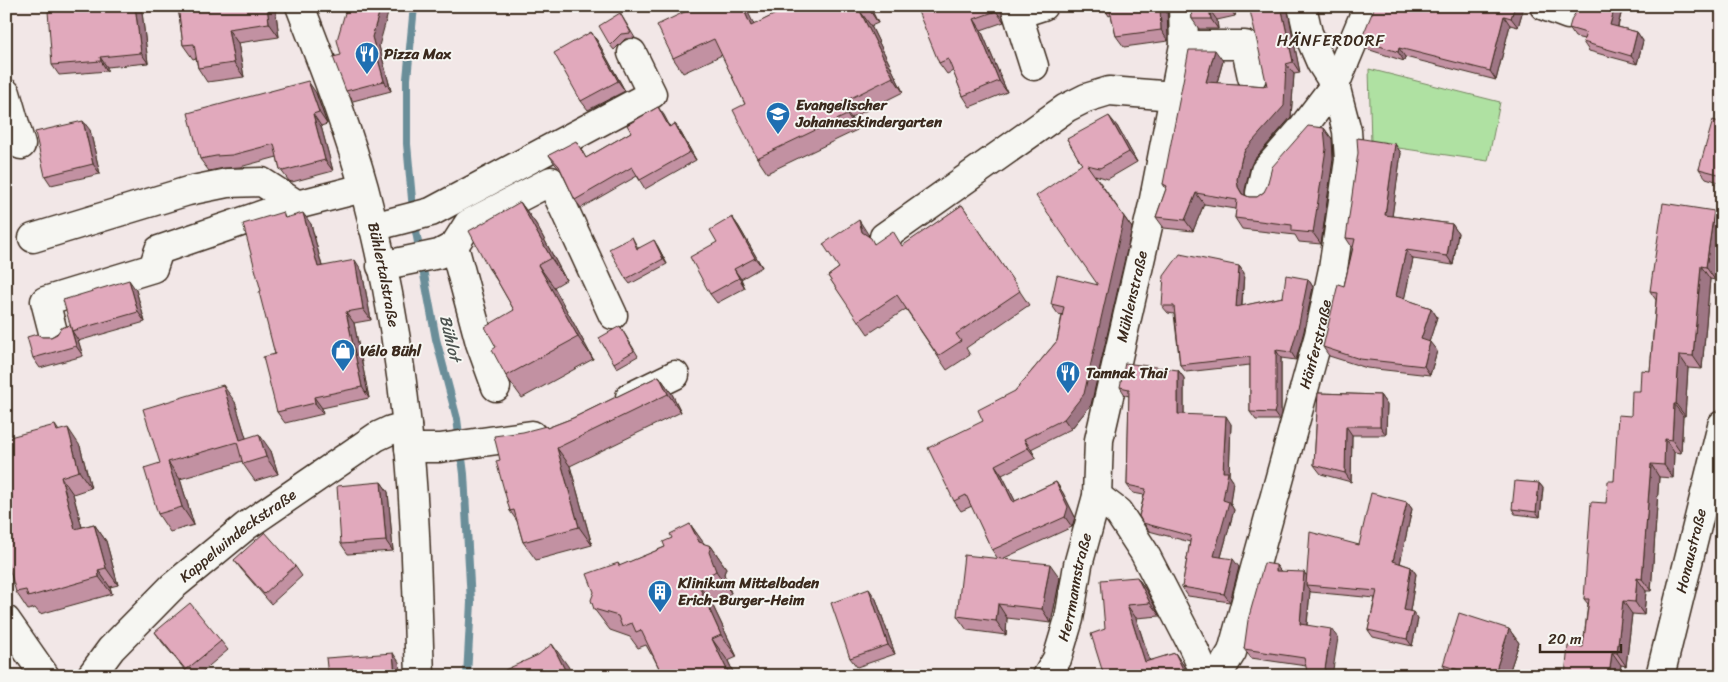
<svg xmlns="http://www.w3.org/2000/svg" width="1728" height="682" font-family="Sriracha,sans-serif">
  <rect width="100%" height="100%" fill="#f2e7e7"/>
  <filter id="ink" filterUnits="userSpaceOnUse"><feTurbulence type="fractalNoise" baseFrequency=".02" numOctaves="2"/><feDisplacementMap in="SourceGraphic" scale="10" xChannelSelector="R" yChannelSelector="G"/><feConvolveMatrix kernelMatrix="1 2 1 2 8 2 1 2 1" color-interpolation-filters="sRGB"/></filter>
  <g filter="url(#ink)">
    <path fill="#afe1a2" stroke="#758660" d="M1369,69l131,33 -12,59 -117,-17z"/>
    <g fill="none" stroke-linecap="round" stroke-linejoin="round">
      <path stroke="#6a8e99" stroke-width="8" d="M414,6l-7,73v65l7,77 22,118 21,80 7,55 7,128 -4,74"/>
      <defs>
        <g id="minor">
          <path id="s1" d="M300,6c23,60 47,120 64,182 21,78 35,159 43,238 9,83 10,167 13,250"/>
          <path d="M1015,6l19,60"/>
          <path d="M1544,6l24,9"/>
          <path d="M1018,14l25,-8"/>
          <path d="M1184,45h61l7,32"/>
          <path d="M6,93l15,52"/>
          <path d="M1260,193l5,-22 35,-40 35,-46 33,-79"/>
          <path d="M373,227l58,-15 221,-118 -20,-41"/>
          <path d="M884,237l182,-129 20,-10 23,-7 66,5"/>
          <path d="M33,238l155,-47 39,-8 35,-1 34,22"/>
          <path d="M454,246l26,97 16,44"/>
          <path d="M381,266l58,-12 15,-8 14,-22 83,-43 62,134"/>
          <path d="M53,332l-8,-31 108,-33 6,-18 114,-39 90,-23"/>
          <path d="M630,397l45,-22"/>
          <path d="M409,448h31l92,-13"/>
          <path d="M1097,496l21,16 26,40 49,95 13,29"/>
          <path d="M6,620l39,56"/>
          <path id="s2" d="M91,676l20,-27 61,-62 74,-61 130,-89 15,-7 16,-4"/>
          <path id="s3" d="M1047,676l10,-17 12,-40 9,-54 19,-69 2,-56 54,-236 31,-159 -1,-39"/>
          <path id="s4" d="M1213,676l7,-5 12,-19 87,-317 14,-66 16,-109 -2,-29 -12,-46 -14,-22 -13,-30 -6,-27"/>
          <path id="s5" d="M1660,676l62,-251"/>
        </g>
      </defs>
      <use href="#minor" stroke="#3b2a1e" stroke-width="31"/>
      <use href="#minor" stroke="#f6f6f2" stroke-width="28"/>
    </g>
    <g fill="#c291a2" stroke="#3b2a1e">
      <path d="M178,6h97l4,31 -41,6 6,34 -37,5 -9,-14 -2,-10 -3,1 -10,-14z"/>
      <path d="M697,6l57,19 38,-19h80l-2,1 8,16 -7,3 32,66 -52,26 6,12 -90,43 -10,-15 -12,-54 -23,-49 -39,18 -10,-15z"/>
      <path d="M1000,6l4,16 -23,8 26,62 -37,15 -7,-11 -10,-25 -6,3 -8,-11 -18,-56z"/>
      <path d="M1103,6h64l1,35 -44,6 -8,-11 -5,-21 -2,1z"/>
      <path d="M1191,6h46l-2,10 -18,4 1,9h-19l-7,-10z"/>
      <path d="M1524,6l-6,21 -8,-2 -14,55 -91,-23 -1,4 -37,-12 -6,-9z"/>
      <path d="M1623,6l-5,21 19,5 6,9 -6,23 -48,-13 -6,-9 1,-3 -9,-2 -6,-9z"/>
      <path d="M1287,9l13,64 -6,1 -3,43 -38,44 -3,7 -5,22v5l4,2h8l7,-5 60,-64 8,11 1,20 -12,85 -22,-2 -4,-7 -53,-6 -7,-11 1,-9 -32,-5 -11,27 -29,-3 -8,-11 10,-28 -3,-5 60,-123 -6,22 50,3z"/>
      <path d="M142,12l6,51 -41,4v4l-48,4 -7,-10z"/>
      <path d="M620,13l15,25 -10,1 -11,11 -4,-5z"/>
      <path d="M591,32l7,10 27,49 -37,19 -7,-9z"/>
      <path d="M379,46l12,45 -38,10 -7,-10z"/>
      <path d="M316,93l11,31 -6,2 12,45 -41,11 -3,-1 -9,-12 -3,-12 -37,10 -16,1 -15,3 -9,-12z"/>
      <path d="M658,107l12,20 5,-3 6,9 15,27 -51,29 -8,-13 -56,32 -6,-8 -14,-29 -6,-7 -6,-9 32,-6 5,9 45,-26z"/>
      <path d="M1722,123v60l-16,-5 -7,-9z"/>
      <path d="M1117,126l20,36 -29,17 -13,-4 37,53 -41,177 -20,24 -40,20 5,9 -34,17 13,26 41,-19 7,11 12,24 -3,10 -70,32 58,19 -9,45 -44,-5 -1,17 -39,-5 -10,-14 41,-57 -6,-9 -20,-44 -11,5 -7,-10 29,-80 32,-30 42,-50 5,-26 -4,-1 -7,-10 47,-20 -16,-120 -15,-25z"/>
      <path d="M90,130l10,44 -49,11 -6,-9z"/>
      <path d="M1395,144l6,9 -9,63 60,8 6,9 -5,32 -40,-6 -9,40 27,9 6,9 -8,25 8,9 -7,24 -63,-7 -38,-12 -6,-9 21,-61 9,-39h-1l-6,-9z"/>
      <path d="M520,202l16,22 30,56 -12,7 39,72 -71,39 -16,-22 -10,-29 18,-37 -16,-28 -9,-13z"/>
      <path d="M962,205l67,100 -63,43 4,7 -23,15 -41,-61 -38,25 -40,-58 11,-8 29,-34 1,3 5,7 29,2z"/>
      <path d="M1714,211l8,10v11l-7,48 -5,-1 -8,90 -14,-1 -3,48h-2l-2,37 -7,-1 -1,26 -14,-1 -8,114h-5l-2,24 -12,-1 -6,52 -5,-1 -2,11h-54l18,-29 5,-43 -4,-5 22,-96 8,-22 17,-65 9,-25 10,-20 6,-71 -6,-9z"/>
      <path d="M287,217l24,7 11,42 40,5 9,49 -17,3 15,75 -47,10 1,6 -38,9 -8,-11 -2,-58 -14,-63z"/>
      <path d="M732,217l7,10 23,40 -21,12 4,9 -28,15 -7,-9 7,-52z"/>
      <path d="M632,237l6,11 19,-3 10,19 -37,20 -4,-5z"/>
      <path d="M1239,266l5,7 -2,33 41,-9 25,-18 5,8 -9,44 -8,29 -15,-2v55l-2,7h-23l-6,-8v-47l-64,7 -6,-7 -6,-51 -6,-1 -6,-7z"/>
      <path d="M136,290l9,32 -67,19v-1l5,16 -43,12 -7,-10 9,-21h9l19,-12z"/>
      <path d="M620,326l18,30 -21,12 -3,-5z"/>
      <path d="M1178,370l6,8v36l47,10 -2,51 4,6 -3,22 4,7 -13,47 18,10 -9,35 -42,-6 -6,-9 8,-45 -41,-11 -10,-15 5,-21 -11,-2 -6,-8 2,-89 -4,-1 -5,-8z"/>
      <path d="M659,376l13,18 9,18 -111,54 22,79 -56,15 -13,-18 -6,-21 -7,-10 -10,-51 46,-34 1,2 26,-10z"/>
      <path d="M1318,393l62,2 7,10 -1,30h-34l-1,47 -30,-8 -7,-9z"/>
      <path d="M235,402l11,36 25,13 7,23 -23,7 -12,-17v-3l-63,18 14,46 -24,7 -12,-18 2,-51z"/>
      <path d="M55,425l4,6 21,15 11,42 -18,6 9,33 12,-3 12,17 12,44 -8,2 2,7 -72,20 -5,-6 -7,2 -12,-18z"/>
      <path d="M381,482l7,10 5,59 -45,3 -7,-10z"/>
      <path d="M1539,483l4,5 -3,29 -25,-3 -3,-5z"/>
      <path d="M1407,502l5,7 -12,54 11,4 5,7 -6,37 8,8 -6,27 -39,-9 -5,-7 7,-32 -64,-6 -1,-1 -3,34 31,13 -32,28 -55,-8 -7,-9 32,-84 5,7 25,3 53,-30z"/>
      <path d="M690,524l14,20 7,2 15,22 -2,6 7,19 -19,11 25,53 -9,4 7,15h-78l3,-6 -8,-16h-1l-5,-9 -8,3 -8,-11 -20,-7 -16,-21 24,-46 2,3 45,-19 7,-9z"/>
      <path d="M234,560l61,6 7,10 -31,28 -30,-35z"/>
      <path d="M1137,577l9,13 14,26 -24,2 14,43 25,-8 9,13 -80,10 1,-47z"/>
      <path d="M876,599l19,55 -38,13 -7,-9z"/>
      <path d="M1509,629l10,14 -11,33h-58l-7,-11z"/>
      <path d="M155,632l66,9 7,9 -31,26h-7l-28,-34z"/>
    </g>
    <g fill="#9e7684" stroke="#3b2a1e">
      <path d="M135,6h2l5,6 6,51 -7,-10z"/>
      <path d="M267,6h8l4,31 -10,-14z"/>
      <path d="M381,6h9l-11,40 12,45 -7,-10 -12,-44z"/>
      <path d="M742,6h3l17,35 -11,-15z"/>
      <path d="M867,6h3v1l8,16z"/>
      <path d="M995,6h5l4,16 -8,-11z"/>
      <path d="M1160,6h7l1,35 -7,-11z"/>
      <path d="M1228,6h9l-2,10z"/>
      <path d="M1281,6h6l13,67 -7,-11z"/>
      <path d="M1515,6h9l-6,21 -7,-9z"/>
      <path d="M1615,6h8l-7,27 -6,-8z"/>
      <path d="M1209,9l8,11 1,9 -7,-10z"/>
      <path d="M860,11l11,15 32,66 -10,-15z"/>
      <path d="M1504,16l6,9 -14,55 -6,-9z"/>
      <path d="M974,19l7,11 26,62 -8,-11z"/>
      <path d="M228,29l10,14 6,34 -10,-14z"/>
      <path d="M591,32l7,10 27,49 -7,-10z"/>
      <path d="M1637,32l6,9 -6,23 -6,-8z"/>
      <path d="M1399,48l6,9 -1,4 -6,-9z"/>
      <path d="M1215,50l8,11 -9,32 -8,-11z"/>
      <path d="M100,57l7,10v4l-6,-10z"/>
      <path d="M1286,64l8,10 -3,43 -38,44 -3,7 -5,22v8l-7,-11 -1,-8 5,-22z"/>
      <path d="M308,81l8,12 11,31 -8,-12z"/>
      <path d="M841,103l10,15 6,12 -10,-15z"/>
      <path d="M658,107l6,8 11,21 -6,-9z"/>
      <path d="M313,114l8,12 12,45 -8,-11z"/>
      <path d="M1109,116l8,10 20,36 -8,-10z"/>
      <path d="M83,121l7,9 10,44 -7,-10z"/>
      <path d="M675,124l6,9 15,27 -6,-8z"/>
      <path d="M1324,128l8,11 1,20 -12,85 -8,-11z"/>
      <path d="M1395,144l6,9 -10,71 -6,-9z"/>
      <path d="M1196,193l8,11 -11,27 -8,-11z"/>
      <path d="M520,202l16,22 30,56 -15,-22z"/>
      <path d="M1714,211l8,10v11l-7,48 -9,-13z"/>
      <path d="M303,213l8,11 14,54 -7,-11z"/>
      <path d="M732,217l7,10 23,40 -7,-9z"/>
      <path d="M1124,217l8,11 -41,177 -20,24 -7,-10z"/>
      <path d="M859,220l9,14 3,12 -9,-14z"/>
      <path d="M1452,224l6,9 -5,32 -6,-9z"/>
      <path d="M654,240l3,5 10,19 -4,-5z"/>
      <path d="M1406,250l7,9 -10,46 -7,-9z"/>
      <path d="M355,260l7,11 9,49 -8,-11z"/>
      <path d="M538,265l16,22 39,72 -15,-22z"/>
      <path d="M1239,266l5,7 -3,41 -5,-7z"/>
      <path d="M1701,266l9,13 -8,90 -9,-13z"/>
      <path d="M734,269l7,10 4,9 -6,-10z"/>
      <path d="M1308,279l5,8 -9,44 -8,29 -5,-8z"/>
      <path d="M129,280l7,10 9,32 -7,-10z"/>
      <path d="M1431,308l6,9 -10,32 -6,-10z"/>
      <path d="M346,312l8,11 15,75 -7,-11z"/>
      <path d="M72,331l6,9 5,16 -7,-10z"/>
      <path d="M1430,342l7,9 -7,24 -6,-9z"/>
      <path d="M1276,350l5,8v55l-2,7 -5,-7z"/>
      <path d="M1679,355l9,13 -3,48 -9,-12z"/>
      <path d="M1178,370l6,8v44l-6,-8z"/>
      <path d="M659,376l13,18 9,18 -13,-18z"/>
      <path d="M223,385l12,17 17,55 -12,-17z"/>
      <path d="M1380,395l7,10 -1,30 -6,-9z"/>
      <path d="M314,397l8,11 1,6 -8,-11z"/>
      <path d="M1674,404l9,12 -2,37 -9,-13z"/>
      <path d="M1226,416l5,8 -2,51 4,6 -3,22 4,7 -15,54 -5,-8 9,-56v-28z"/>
      <path d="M1346,426l6,9 -1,47 -6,-9z"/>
      <path d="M68,428l12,18 11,42 -12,-17z"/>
      <path d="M259,434l12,17 7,23 -12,-17z"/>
      <path d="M1024,439l7,10 5,9 -8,-10z"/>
      <path d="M1665,439l9,13 -1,26 -9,-13z"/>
      <path d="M557,448l13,18 22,79 -13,-18z"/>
      <path d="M168,462l12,17 14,46 -12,-18z"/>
      <path d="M1651,464l8,13 -8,114 -9,-12z"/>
      <path d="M995,465l7,10 19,37 -8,-10z"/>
      <path d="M61,477l12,17 14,52 -12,-17z"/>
      <path d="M381,482l7,10 5,59 -7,-10z"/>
      <path d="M1056,482l7,11 12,24 -3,10 -7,-10z"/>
      <path d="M1539,483l4,5 -3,29 -4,-5z"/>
      <path d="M1407,502l5,7 -13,59 -6,-7z"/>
      <path d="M94,524l12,17 12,44 -12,-17z"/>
      <path d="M690,524l16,22h5l15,22 -2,6 7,19 -15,-22 -17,-29z"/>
      <path d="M1233,559l6,8 -9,35 -6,-8z"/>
      <path d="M1050,564l10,14 -9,45 -9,-14z"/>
      <path d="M1276,565l7,9 -7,-3z"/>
      <path d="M1411,567l5,7 -7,43 -5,-7z"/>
      <path d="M98,570l12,17 2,7 -13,-17z"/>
      <path d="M1304,572l7,10 -5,3 4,6 -4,42 -6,-9z"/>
      <path d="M1137,577l9,13 14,26 -10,-13z"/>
      <path d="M1637,578l9,13 -2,24 -9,-13z"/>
      <path d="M697,582l15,22 25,53 -16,-22z"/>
      <path d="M869,589l7,10 19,55 -7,-9z"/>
      <path d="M1623,601l9,13 -6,52 -9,-13z"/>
      <path d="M998,604l9,14 -1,17 -10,-14z"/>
      <path d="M1127,605l9,13 18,57 -9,-13z"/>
      <path d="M1413,612l5,7 -6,27 -5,-7z"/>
      <path d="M1331,629l7,9 -6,38h-8z"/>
      <path d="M1509,629l10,14 -11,33h-14z"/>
      <path d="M712,639l16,22 7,15h-5z"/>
      <path d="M552,644l16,22 5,10h-5z"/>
      <path d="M1612,652l9,13 -2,11h-10z"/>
      <path d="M393,653l6,9 2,14h-6z"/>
      <path d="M1175,653l9,13 5,10 -6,-7z"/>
    </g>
    <g fill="#e1a9bc" stroke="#3b2a1e">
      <path d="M96,6h39l6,47 -41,4 1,4 -49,4 -4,-54z"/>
      <path d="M178,6h89l2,17 -41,6 6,34 -36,5 -4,-24 -11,1z"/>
      <path d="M347,6h34l-9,31 12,44 -38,10 -13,-34 8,-2 -4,-15z"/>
      <path d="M697,6h45l9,20 41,-20h75l1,2 -8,3 33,66 -52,26 6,12 -90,43 -24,-48 12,-6 -31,-65 -41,19 -16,-33z"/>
      <path d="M921,6h74l1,5 -22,8 25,62 -36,15 -15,-37 -9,4 -22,-54 4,-2z"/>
      <path d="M1109,6h51l1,24 -45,6z"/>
      <path d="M1191,6h31l-13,3 2,10h-19z"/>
      <path d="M1249,6h32l12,56 -7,2 -2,42 -39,44 -3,7 -5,22 1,8 4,7 7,3h8l7,-5 3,-6 5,-19 36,-41 16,2 2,21 -13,84 -21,-2v-6l-57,-7 2,-18 -41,-7 -11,27 -29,-3 11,-31 -4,-2 26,-134h26l-9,32 61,4z"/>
      <path d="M1375,6h140l-4,12 -7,-2 -14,55 -91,-23 -1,4 -37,-12z"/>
      <path d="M1577,6h38l-5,19 27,7 -6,24 -48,-14 3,-9 -17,-5 3,-10 5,-7z"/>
      <path d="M620,13l11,20 -10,1 -11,11 -11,-19z"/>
      <path d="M591,32l27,49 -37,20 -27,-48z"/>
      <path d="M308,81l11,31 -6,2 12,46 -42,11 -3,-2 -6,-25 -42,11 -16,1 -16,3 -12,-46z"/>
      <path d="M658,107l11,20 6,-3 15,28 -50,28 -8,-13 -57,33 -16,-34 -10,-11 27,-14 10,17 45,-26 -4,-7z"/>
      <path d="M1109,116l20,36 -29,16 -13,-3 37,52 -40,177 -20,25 -40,20 4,9 -33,17 18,37 43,-20 12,25 -3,10 -73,33 -26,-55 -12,6 -26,-53 55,-27 -5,-11 37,-19 42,-50 7,-34 -13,-3 6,-29 41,10 -62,-89 46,-32 -1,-1 -14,-24z"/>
      <path d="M1713,120l9,3v52l-23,-6z"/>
      <path d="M83,121l10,43 -48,12 -10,-44z"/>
      <path d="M1357,138l38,6 -10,71 67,9 -5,32 -41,-6 -10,46 35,12 -10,31 9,3 -6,24 -64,-7 -37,-12 15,-63 6,2 11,-47 -9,-1 12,-85z"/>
      <path d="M520,202l31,56 -13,7 40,72 -72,39 -14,-26 4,-3 -11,-20 29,-17 -24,-42 -1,1 -20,-38z"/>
      <path d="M1663,203l51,8 -8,56 -5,-1 -8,90 -14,-1 -3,49h-2l-2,36 -7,-1 -1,26 -13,-1 -9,115 -5,-1 -2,24 -12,-1 -6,52 -5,-1 -3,24h-44l3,-30 15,1 6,-48h-5l7,-97 15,1 2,-22h6l4,-66 13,1 1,-25h8l1,-21 9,1 7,-79 -7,-1z"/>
      <path d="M962,205l58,86 -64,43 5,7 -23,15 -41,-61 -39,26 -30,-45 11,-8 -16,-24 36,-24 3,12 9,6 3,6 19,-13 9,15z"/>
      <path d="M283,212l2,6 18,-5 15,54 37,-7 8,49 -17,3 16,75 -48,10 1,6 -38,9 -14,-55 12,-3 -16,-62 2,-1 -18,-67z"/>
      <path d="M732,217l23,41 -21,11 5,9 -29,16 -20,-37 27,-15 -7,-12z"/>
      <path d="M632,237l5,12 17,-9 9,19 -37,20 -17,-30z"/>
      <path d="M1180,254l59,12 -3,41 47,-10 3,-22 22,4 -9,45 -8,28 -15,-2v56l-2,7 -24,-1v-55l-70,8 -6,-59h-12l2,-30z"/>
      <path d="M129,280l9,32 -66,19 -9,-31z"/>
      <path d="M70,325l6,21 -43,12 -6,-21 10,-3 5,3h9l6,-3 4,-6z"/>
      <path d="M620,326l14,25 -20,12 -15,-25z"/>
      <path d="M1125,363l53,7v44l48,2 -3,56h5l-5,28 6,2 -15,54 19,3 -9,35 -42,-7 9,-51 -48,-13 -4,-7 7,-27 -19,-4 2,-96 -9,-2z"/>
      <path d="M659,376l9,18 -111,54 22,79 -56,15 -9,-32 -4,1 -14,-50 4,-1 -6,-24 29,-4 23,-6 1,2 26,-10z"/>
      <path d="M223,385l17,55 19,-6 7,23 -23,7 -6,-22 -69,20 14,45 -24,7 -14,-46 16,-5 -17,-54z"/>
      <path d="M1318,393l62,2v31h-34l-1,47 -31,-8z"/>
      <path d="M55,425l2,6 11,-3 11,43 -18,6 14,52 19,-5 12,44 -8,2 1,7 -71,20 -2,-7 -10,2 -10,-35v-119z"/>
      <path d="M1515,481l24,2 -3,29 -24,-3z"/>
      <path d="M381,482l5,59 -45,3 -4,-58z"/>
      <path d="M1371,493l36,9 -14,59 18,6 -7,43 9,2 -6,27 -39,-9 9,-39 -71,-6 4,-53 49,13z"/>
      <path d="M690,524l9,18 12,4 -2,6 7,19 -19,11 24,53 -9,4 18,37h-73l-1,-4 4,-2 -19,-40 -5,2 -4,-9 -10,4 -4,-11 -24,-7 -3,-9 3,-8 -7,-18 31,-11 1,3 46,-19 -2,-5 9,-4 -2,-4z"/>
      <path d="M265,532l30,34 -31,28 -30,-34z"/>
      <path d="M964,555l86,9 -8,45 -44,-5 -2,17 -39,-5z"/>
      <path d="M1264,563l12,2v6l28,1 -4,52 31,5 -7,47h-16l-4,-18 -60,-9 4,-29z"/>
      <path d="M1137,577l13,26 -23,2 18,57 30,-9 8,16 5,7h-84l-13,-42 14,-5 -4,-49z"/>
      <path d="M869,589l19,56 -38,13 -19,-55z"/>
      <path d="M190,603l31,38 -35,29 -31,-38z"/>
      <path d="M1459,613l50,16 -15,47h-33l1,-5 -19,-6z"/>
      <path d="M552,644l16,32h-60l-3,-6 33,-15z"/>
      <path d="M393,653l2,23h-67l-2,-18z"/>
    </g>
  </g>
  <defs>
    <symbol id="restaurant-pin" viewBox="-11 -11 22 30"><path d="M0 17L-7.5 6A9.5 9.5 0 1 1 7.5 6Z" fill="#1f6fb2" stroke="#f6f6f2"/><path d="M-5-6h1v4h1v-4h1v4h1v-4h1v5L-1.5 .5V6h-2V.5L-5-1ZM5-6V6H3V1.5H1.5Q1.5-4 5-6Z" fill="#fff"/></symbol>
    <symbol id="school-pin" viewBox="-11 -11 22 30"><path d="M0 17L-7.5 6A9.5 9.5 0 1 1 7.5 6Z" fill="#1f6fb2" stroke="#f6f6f2"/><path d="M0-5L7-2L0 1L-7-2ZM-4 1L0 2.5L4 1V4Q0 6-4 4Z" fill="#fff"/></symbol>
    <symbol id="shop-pin" viewBox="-11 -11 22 30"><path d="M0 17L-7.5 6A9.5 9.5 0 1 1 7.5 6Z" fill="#1f6fb2" stroke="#f6f6f2"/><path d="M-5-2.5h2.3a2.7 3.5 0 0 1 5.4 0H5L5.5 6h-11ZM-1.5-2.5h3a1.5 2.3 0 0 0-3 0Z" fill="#fff"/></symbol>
    <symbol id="building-pin" viewBox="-11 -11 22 30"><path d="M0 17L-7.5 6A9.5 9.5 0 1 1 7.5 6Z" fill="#1f6fb2" stroke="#f6f6f2"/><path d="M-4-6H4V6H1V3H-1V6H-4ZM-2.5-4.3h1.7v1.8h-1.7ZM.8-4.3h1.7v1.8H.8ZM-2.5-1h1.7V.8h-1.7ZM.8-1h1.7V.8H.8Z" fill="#fff"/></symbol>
  </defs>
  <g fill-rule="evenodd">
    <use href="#restaurant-pin" x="353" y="40" width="28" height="38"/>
    <use href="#school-pin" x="764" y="100" width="28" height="38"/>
    <use href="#shop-pin" x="329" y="337" width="28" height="38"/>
    <use href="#restaurant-pin" x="1054" y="359" width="28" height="38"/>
    <use href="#building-pin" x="646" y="578" width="28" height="38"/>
  </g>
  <g text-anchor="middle" stroke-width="4" stroke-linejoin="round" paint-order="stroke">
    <g font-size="15" font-weight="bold" fill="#3b2a1e" stroke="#f6f6f2" text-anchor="start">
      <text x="384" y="59">Pizza Max</text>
      <text x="796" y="110">Evangelischer<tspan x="796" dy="17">Johanneskindergarten</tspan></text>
      <text x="360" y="356">Vélo Bühl</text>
      <text x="1086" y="378">Tamnak Thai</text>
      <text x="678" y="588">Klinikum Mittelbaden<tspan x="678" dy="17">Erich-Burger-Heim</tspan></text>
    </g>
    <g font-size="15" fill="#3b2a1e" stroke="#f6f6f2">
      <text dy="5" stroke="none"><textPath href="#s1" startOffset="282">Bühlertalstraße</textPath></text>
      <text dy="5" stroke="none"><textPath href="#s3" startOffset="391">Mühlenstraße</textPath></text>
      <text dy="5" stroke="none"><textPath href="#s4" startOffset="350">Hänferstraße</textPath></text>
      <text dy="5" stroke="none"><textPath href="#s2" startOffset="204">Kappelwindeckstraße</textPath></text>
      <text dy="5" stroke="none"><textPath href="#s5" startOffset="129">Honaustraße</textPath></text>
      <text dy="5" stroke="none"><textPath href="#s3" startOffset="94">Herrmannstraße</textPath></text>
    </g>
    <g font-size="16" letter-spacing="1" fill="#3b2a1e" stroke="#f6f6f2">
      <text x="1331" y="46">HÄNFERDORF</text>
    </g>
    <g font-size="16" font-style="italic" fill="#4e5451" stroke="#f6f6f2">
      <text transform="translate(451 338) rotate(77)" y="6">Bühlot</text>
    </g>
  </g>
  <rect width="1728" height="682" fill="none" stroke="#f6f6f2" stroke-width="25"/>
  <rect x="12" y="12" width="1703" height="657" fill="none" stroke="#3b2a1e" stroke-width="2" filter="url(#ink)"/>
  <path d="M1540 644v8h81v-8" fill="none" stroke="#3b2a1e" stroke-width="2.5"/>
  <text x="1548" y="644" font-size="15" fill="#3b2a1e" stroke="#f6f6f2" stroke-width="4" paint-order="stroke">20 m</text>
</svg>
